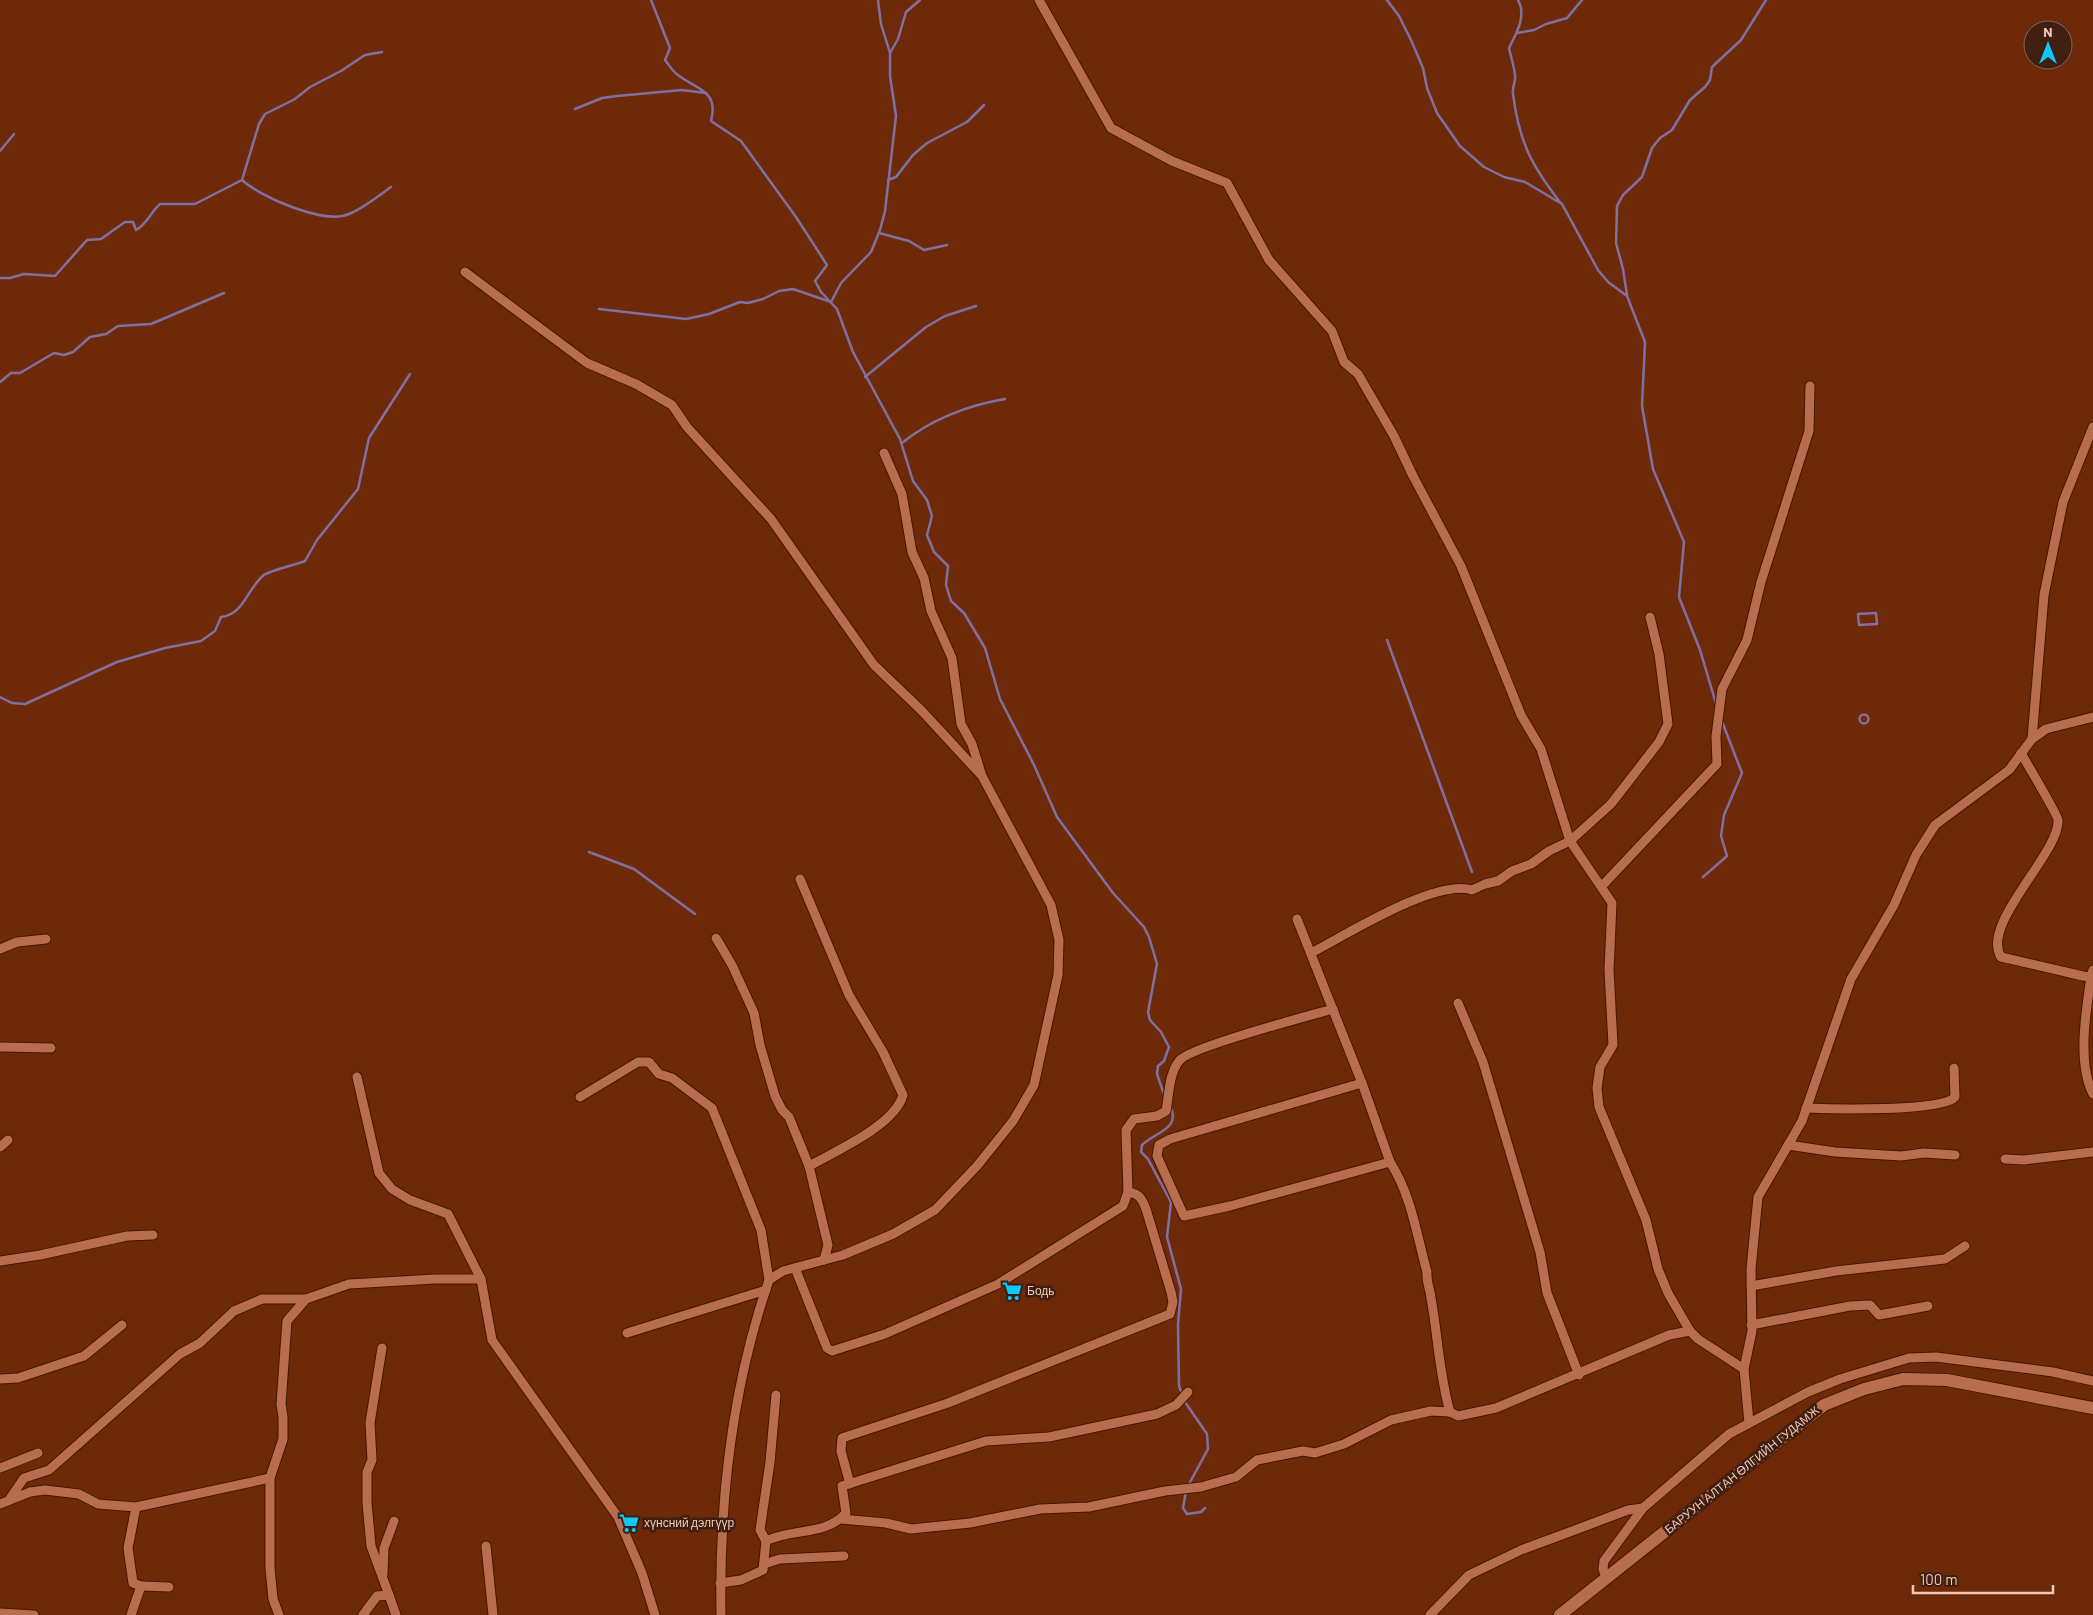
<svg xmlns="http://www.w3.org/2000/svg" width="2093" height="1615" font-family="Barlow,sans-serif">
  <rect width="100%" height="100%" fill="#6e2a08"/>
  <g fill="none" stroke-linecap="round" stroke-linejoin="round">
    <g stroke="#80709f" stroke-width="2.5">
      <path d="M651,0l19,48 -5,12c4,5 8,12 13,15 19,15 41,15 33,46l30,20 55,76 31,48 -12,16 6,11 16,17 16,43 47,87 13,42 14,19 5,16 -5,19 7,17 14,14 -2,19 5,16 13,12 21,35 15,51 34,66 23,52 56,76 31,34 5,10 8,27 -9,48 2,8 11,12 8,15 -5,14 -6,5 -1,8 8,23"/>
      <path d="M878,0l3,24 9,29"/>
      <path d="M1387,0l12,16 12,24 12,28 4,20 10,25 23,33 24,21 20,10 21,5 37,22 36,66 10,12 19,14 18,46 -3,64 11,63 31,73 -5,55 21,53 17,57"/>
      <path d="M1518,0c9,16 -2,34 -9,48 2,9 5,18 6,27 1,6 -3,12 -2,19 6,47 18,71 47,108"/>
      <path d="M1517,33l17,-3 12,-6 21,-6 15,-18"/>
      <path d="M575,109l27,-11 15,-2 65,-6 24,3"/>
      <path d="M0,151l14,-17"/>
      <path d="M242,180c19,17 82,45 107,34 15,-6 29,-18 42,-27"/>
      <path d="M888,180l8,-3 17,-22 14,-12 40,-21 17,-17"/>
      <path d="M879,233l30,8 15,9 23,-5"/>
      <path d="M0,278h10l14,-4 31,2 32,-36 14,-1 24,-17h8l3,8c11,-6 14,-17 24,-26h35l47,-24 17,-56 6,-10 30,-15 15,-12 31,-16 24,-16 17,-3"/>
      <path d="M1627,295l-4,-26 -7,-26 1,-37 6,-11 19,-18 10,-29 8,-10 12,-8 18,-30 15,-13 5,-7 2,-13 29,-27 25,-40"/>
      <path d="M599,309l87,10 23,-5 31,-12 8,1 15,-4 16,-8 14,-2 38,13 10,-19 30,-31 9,-22 5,-19 11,-95 -6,-40v-23l8,-14 8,-27 14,-12"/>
      <path d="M865,377l61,-50 19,-11 31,-10"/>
      <path d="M0,382l11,-9h9l34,-20 10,2 9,-3 17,-15 16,-3 12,-8 33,-2 73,-31"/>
      <path d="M902,443c28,-23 66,-38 103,-44"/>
      <path d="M1876,613l1,11 -18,1 -1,-11z"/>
      <path d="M1387,640l85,232"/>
      <path d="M0,697l12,6 13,1 92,-42 48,-14 36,-7 14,-10 6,-14c24,-3 26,-29 43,-42 8,-5 31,-10 41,-14l12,-21 41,-51 11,-51 41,-64"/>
      <circle cx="1864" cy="719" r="4.5"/>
      <path d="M589,852l45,17 61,45"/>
      <path d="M1703,877l24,-21 -6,-20 3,-21 18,-42 -21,-54"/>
      <path d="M1170,1106c12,23 -15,26 -28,39l-1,7 7,7 23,43 -4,35 14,52 -3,35 1,62 6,16 22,32 1,15 -20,37"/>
      <path d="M1186,1491l-3,17 4,6 14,-2 4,-4"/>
    </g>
    <defs>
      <g id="minor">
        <path d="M1039,0l72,128 61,33 55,22 42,77 63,71 12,31 14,12 36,62 19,40 48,90 60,149 20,34 29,92 42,62 -3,67 4,75 -13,22 -3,21 2,19 47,113 12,49 10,24 22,38"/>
        <path d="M465,272l122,91 49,21 36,21 15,22 84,92 103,146 47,45 61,66 69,129 8,35 -1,35 -24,110 -21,36 -36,45 -42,44 -42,24 -50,21 -60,16 -14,9c-37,107 -50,222 -48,335"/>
        <path d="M884,453l18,41 10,58 12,26 7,33 21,47 9,66 11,20 9,29"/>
        <path d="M2032,739l14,-10 47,-12"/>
        <path d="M2021,753c6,11 37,62 37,67 2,33 -78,104 -57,137l82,19 8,1 2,-7"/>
        <path d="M800,879l49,116 34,57 20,43c-8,30 -67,56 -94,71l19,79 -4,15"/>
        <path d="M1602,886l115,-122 -1,-28 6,-47 25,-49 14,-58 48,-151 1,-45"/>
        <path d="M1297,919l65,164 28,79c21,32 27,74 37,110 -1,10 3,16 4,26 7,38 8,76 19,114"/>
        <path d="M716,938l16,27 22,48 6,32 15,51 7,14 7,7 20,49"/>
        <path d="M0,949l17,-7 29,-3"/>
        <path d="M1311,953c35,-18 125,-75 161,-63l13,-6 13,-3 14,-10 19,-7 18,-13 21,-10 41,-37 48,-62 9,-18 -9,-70 -9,-37"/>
        <path d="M2091,977c-5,34 -14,86 2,117"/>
        <path d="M1458,1003l25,59 57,190 7,41 32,82"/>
        <path d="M0,1047l51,1"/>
        <path d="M357,1077l22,96 13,16 18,11 38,14 33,65 11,61 126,177 24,56 13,42"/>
        <path d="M1362,1083l-192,56 -11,6 -2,11 27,60 46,-10 160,-44"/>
        <path d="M580,1097l58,-35h11l10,12 13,4 40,30 49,122 8,50"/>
        <path d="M1806,1108c24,1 136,4 149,-11l-1,-29"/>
        <path d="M1788,1145l47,7 66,4 23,-3 31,2"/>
        <path d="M0,1147l8,-7"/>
        <path d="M2005,1159l19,1 69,-8"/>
        <path d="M0,1261l40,-6 87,-19 26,-1"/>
        <path d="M795,1268l32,80 5,3 53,-17 113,-50 125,-78 5,-14 -2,-62 8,-11 23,-3 9,-5c3,-16 3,-39 14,-51 11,-13 128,-44 153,-51"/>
        <path d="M1751,1286l85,-15 109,-12 20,-13"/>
        <path d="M1751,1325l99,-19 20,-1 9,10 49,-9"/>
        <path d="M627,1333l139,-43"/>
        <path d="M382,1348l-12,75 2,37 -5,12v31l4,43 18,49"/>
        <path d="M0,1379l18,-1 66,-22 38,-31"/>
        <path d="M1749,1423l-5,-54 8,-38 -1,-62 7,-72 44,-76 49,-142 43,-74 22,-50 19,-30 74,-55 23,-31 12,-144 19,-93 30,-75"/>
        <path d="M0,1468l38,-15"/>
        <path d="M850,1484l-9,-33 1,-13 106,-35 222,-89 3,-12 -2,-10 -25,-83c-4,-10 -6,-15 -18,-17"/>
        <path d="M9,1500l15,-22 25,-8 131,-116 20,-11 34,-32 28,-12h44l43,-15 86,-5h46"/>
        <path d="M0,1504l30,-12 15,-2 34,4 19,10 38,3 134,-29"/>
        <path d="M841,1519l45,4 25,6 59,-6 70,-14 49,-2 76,-16 36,-4 35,-10 21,-17 46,-9 12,2 29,-9 47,-24 40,-9 19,1 8,4 38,-8 173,-73 21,-4 8,8 46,30"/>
        <path d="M766,1541l-6,-11 10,-68 6,-67"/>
        <path d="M486,1546l7,69"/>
        <path d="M764,1564l16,-5 64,-3"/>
        <path d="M383,1574l1,-26 10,-27"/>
        <path d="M1606,1578l-3,-9 1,-8 39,-53 86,-74 79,-42 32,-13 69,-21 27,-1 117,15 40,9"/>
        <path d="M720,1583l21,-3 22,-10 3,-29c26,-13 60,-5 80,-28l-4,-27 144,-45 63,-4 108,-23 19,-9 12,-13"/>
        <path d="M141,1586l28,1"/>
        <path d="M0,1613l34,2"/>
        <path d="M131,1615l10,-29 -8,-3 -5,-35 8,-41"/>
        <path d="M279,1615l-6,-16 -3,-31v-90l13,-39v-22l-2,-13 6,-83 19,-22"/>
        <path d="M363,1615l14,-19 12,-1 7,20"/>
        <path d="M1430,1615l39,-40 52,-25 54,-20 53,-20 15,-2"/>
      </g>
      <path id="secondary" d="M1560,1615l264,-210 40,-16 39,-10 44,1 146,28"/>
    </defs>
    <use href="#minor" stroke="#481600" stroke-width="11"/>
    <use href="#secondary" stroke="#481600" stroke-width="14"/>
    <use href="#minor" stroke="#b86d4f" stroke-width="9"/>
    <use href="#secondary" stroke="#b86d4f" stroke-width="12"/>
  </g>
  <defs>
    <symbol id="supermarket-bare" viewBox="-9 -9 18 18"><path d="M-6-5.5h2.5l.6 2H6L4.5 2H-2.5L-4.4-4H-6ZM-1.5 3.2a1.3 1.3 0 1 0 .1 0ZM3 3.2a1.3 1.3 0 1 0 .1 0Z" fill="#0bcafa" stroke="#3e1f12" stroke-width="2.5" paint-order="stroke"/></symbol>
  </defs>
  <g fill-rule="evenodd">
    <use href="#supermarket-bare" x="998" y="1277" width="28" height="28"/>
    <use href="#supermarket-bare" x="615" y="1509" width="28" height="28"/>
  </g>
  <g text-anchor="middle" stroke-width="5" stroke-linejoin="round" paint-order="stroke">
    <g font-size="12" fill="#f1c8b7" stroke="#3e1f12" text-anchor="start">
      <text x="1027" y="1295">Бодь</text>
      <text x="644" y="1527">хүнсний дэлгүүр</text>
    </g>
    <g font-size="12" fill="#f1c8b7" stroke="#3e1f12">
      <text transform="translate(1742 1470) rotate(-39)" y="4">БАРУУН АЛТАН ӨЛГИЙН ГУДАМЖ</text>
    </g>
  </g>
  <g transform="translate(2048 45)"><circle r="24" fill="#3e1f12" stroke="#866354"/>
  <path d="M0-4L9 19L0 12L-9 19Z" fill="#0bcafa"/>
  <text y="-8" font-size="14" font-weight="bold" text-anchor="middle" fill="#f1c8b7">N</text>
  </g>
  <path d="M1913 1585v8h140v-8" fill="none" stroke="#f1c8b7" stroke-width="2.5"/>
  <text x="1920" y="1585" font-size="15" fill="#f1c8b7" stroke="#3e1f12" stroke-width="4" paint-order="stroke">100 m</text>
</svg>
